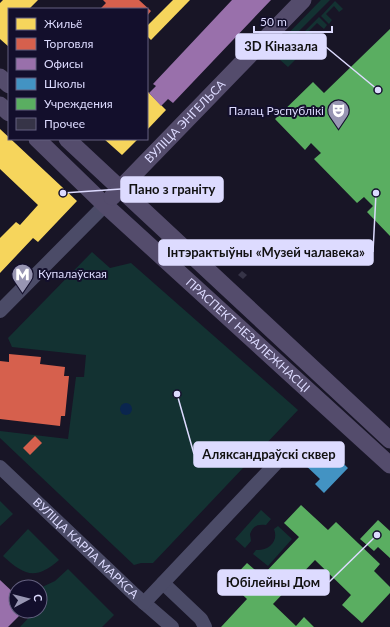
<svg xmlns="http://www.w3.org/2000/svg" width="390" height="627" font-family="Lato,sans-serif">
  <rect width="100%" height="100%" fill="#181526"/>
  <g fill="#133232">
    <path d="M321,0h9l-50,50 -4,-4z"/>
    <path d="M335,1l8,8 -4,3 -5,-6 -8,8 6,6 -3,4 -8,-8z"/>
    <path d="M319,17l8,8 -3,4 -7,-6 -8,8 7,6 -3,3 -9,-8z"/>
    <path d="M302,34l8,8 -3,4 -7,-6 -7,7 7,6 -3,3 -8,-8z"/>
    <path d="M288,49l9,9 -9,9 -9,-8z"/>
    <path d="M92,252l18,16 21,-5 167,147 -145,153h-12l-7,2 -134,-127v-7l68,8 8,-62h8l2,-22 -74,-8 -4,-9z"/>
    <path d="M0,501l13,13 -13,12z"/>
    <path d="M261,510l10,9 -5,6c-9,-1 -13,1 -16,9l1,7 -6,7 -10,-9z"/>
    <path d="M278,526l14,13 -24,27 -15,-12 3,-4c12,1 23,-8 18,-21z"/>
    <path d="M28,529l31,31c-24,21 -35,15 -56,-4z"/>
    <path d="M68,569l46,46 -12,12h-82l15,-16h5v-23l15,-7z"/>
  </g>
  <circle fill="#0a254e" cx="126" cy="409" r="6"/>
  <g fill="#f6d55c">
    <path d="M3,0h35l-9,9h-20v38l-9,-8v-36z"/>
    <path d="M173,0h17l-39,40 -4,-4v-10z"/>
    <path d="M147,91l19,19 -19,20z"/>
    <path d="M0,129l77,72 -39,41 -5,-4 -33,35v-35l16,-16 4,3 18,-20 -38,-36z"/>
    <path d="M104,139h34l-16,16z"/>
  </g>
  <g fill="#d6604d">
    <path d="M103,0h36l12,11 -4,5v-7h-47l6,-6z"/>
    <path d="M9,354l32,3 -1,7 25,3 -1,9h5l-4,40h-4l-1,10 -60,-7v-58l9,1z"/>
    <path d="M35,436l7,7 -12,12 -7,-7z"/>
  </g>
  <g fill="#9970ab">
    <path d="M232,0h39l-98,103 -5,-4 -7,7 -12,-13 7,-7 -3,-2z"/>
    <path d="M0,580l16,15v16h8l-16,16h-8z"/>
  </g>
  <path fill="#4393c3" d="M321,442l27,26 -24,25 -9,-9 5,-5 -18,-17z"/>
  <g fill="#5aae61">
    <path d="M390,29v207l-23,-24 6,-6 -9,-9 -7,6 -43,-44 7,-6 -10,-10 -6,7 -30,-31 38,-37 11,11z"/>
    <path d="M301,505l27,25 8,-8 44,42 -6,7 16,16v6l-28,30 -20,-18 9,-10 -36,-35 -42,44 23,22 8,-9 10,10h-93l26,-28 -18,-17 18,-19 15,13 37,-39 -15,-14z"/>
    <path d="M378,520l12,11v27l-12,-11 -4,4 -14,-12z"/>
  </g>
  <path fill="#363447" d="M242,271l5,4 -4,4 -5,-4z"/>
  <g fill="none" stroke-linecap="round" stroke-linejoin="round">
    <g stroke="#4b4b67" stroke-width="14">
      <path d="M0,311l105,-106"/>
      <path id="s1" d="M0,467l135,128 37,32"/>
      <path d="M163,583l38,36 4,8"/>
      <path d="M144,603l137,-145"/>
    </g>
    <g stroke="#544c6c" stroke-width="17">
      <path d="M0,77l9,8"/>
      <path d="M0,105l9,8"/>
      <path id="s2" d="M37,139l68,66 285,260"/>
      <path d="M67,139l323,301"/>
      <path id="s3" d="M112,197l191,-197"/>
    </g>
  </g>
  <defs>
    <symbol id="theatre-pin" viewBox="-11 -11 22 30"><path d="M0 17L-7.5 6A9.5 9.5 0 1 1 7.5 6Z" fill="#9896b3" stroke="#130f2c"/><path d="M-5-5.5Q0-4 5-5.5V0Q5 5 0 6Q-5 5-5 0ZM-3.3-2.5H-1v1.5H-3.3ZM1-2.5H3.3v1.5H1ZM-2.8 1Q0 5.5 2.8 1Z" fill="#fff"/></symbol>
    <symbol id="metro-pin" viewBox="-11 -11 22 30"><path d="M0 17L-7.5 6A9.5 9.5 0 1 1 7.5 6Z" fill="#9896b3" stroke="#130f2c"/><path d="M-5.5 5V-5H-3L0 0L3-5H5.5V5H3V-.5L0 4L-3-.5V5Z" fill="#fff"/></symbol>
  </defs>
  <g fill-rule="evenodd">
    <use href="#theatre-pin" x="326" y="98" width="25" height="34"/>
    <use href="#metro-pin" x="10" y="262" width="25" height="34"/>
  </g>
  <g text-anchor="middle" stroke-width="4" stroke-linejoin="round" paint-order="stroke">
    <g font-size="12" fill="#dddbff" stroke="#130f2c" text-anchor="end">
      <text x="324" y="115">Палац Рэспублікі</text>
      <text x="38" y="278" text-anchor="start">Купалаўская</text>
    </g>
    <g font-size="12" fill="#dddbff" stroke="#130f2c">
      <text dy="4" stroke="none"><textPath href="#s3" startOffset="105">ВУЛІЦА ЭНГЕЛЬСА</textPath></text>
      <text dy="4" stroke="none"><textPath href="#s2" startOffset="288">ПРАСПЕКТ НЕЗАЛЕЖНАСЦІ</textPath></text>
      <text dy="4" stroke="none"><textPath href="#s1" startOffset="118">ВУЛІЦА КАРЛА МАРКСА</textPath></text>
    </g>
  </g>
  <path fill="none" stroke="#dddbff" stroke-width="1.5" d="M378 90L326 47M63 193L121 189M376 193L373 252M177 394L194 454M377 535L329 582"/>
  <g fill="#dddbff" stroke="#130f2c" stroke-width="1.5">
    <circle cx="378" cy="90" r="4"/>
    <circle cx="63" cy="193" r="4"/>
    <circle cx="376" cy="193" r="4"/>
    <circle cx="177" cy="394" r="4"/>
    <circle cx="377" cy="535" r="4"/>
  </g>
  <g fill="#dddbff" stroke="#dddbff" stroke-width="1.5">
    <rect x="236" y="34" width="90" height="25" rx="4"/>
    <rect x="121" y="177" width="102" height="25" rx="4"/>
    <rect x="159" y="240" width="214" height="25" rx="4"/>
    <rect x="194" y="442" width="150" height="25" rx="4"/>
    <rect x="218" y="570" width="111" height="25" rx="4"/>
  </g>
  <g font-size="13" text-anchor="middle" font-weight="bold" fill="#111">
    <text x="281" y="51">3D Кіназала</text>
    <text x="172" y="194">Пано з граніту</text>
    <text x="266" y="257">Інтэрактыўны «Музей чалавека»</text>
    <text x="269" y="459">Аляксандраўскі сквер</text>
    <text x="273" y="587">Юбілейны Дом</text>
  </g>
  <rect x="8" y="8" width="140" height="132" fill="#130f2c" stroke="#646180"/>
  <rect x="16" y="18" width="20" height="12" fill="#f6d55c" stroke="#646180"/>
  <text x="44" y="28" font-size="12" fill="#dddbff">Жильё</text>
  <rect x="16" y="38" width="20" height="12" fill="#d6604d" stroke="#646180"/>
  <text x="44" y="48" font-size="12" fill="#dddbff">Торговля</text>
  <rect x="16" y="58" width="20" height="12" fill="#9970ab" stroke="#646180"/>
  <text x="44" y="68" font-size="12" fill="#dddbff">Офисы</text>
  <rect x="16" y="78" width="20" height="12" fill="#4393c3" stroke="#646180"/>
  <text x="44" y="88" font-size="12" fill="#dddbff">Школы</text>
  <rect x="16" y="98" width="20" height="12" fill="#5aae61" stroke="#646180"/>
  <text x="44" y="108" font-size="12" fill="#dddbff">Учреждения</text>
  <rect x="16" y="118" width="20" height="12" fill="#363447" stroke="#646180"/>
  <text x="44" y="128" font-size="12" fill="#dddbff">Прочее</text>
  <g transform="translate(28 599) rotate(83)"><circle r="19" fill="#130f2c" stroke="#646180"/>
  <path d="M0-3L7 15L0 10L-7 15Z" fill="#9896b3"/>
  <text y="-6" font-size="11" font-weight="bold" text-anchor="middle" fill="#dddbff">С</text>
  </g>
  <path d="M254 26v6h78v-6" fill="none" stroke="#dddbff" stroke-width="2"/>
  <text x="260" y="26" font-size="12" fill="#dddbff" stroke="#130f2c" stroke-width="3" paint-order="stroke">50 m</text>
</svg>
